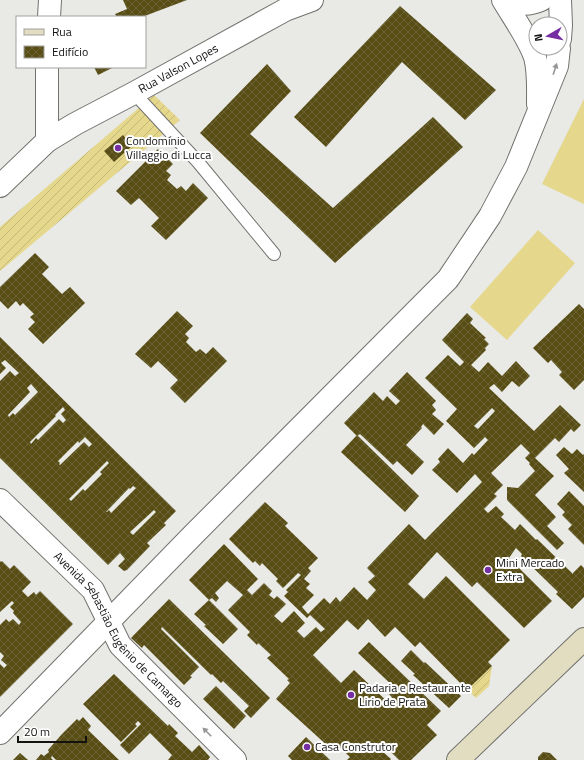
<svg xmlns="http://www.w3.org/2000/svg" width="584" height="760" font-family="'Titillium Web',sans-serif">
  <defs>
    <pattern id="garden-furrows" width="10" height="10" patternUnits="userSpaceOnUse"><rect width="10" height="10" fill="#e5d78b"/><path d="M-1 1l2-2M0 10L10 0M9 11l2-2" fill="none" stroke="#c4b877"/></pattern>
    <pattern id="building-cross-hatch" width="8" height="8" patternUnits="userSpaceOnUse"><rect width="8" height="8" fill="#584e15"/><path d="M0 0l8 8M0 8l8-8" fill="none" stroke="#6b6336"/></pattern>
  </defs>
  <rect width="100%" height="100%" fill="#e9e9e6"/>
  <g fill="url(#garden-furrows)">
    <path d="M154,95l26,25 -180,151v-44z"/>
    <path d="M492,666l-3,20 -13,12 -9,-8z"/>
  </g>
  <g fill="#e5d78b">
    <path d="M584,99v105l-42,-20z"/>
    <path d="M538,230l37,33 -68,77 -37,-33z"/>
  </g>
  <g fill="url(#building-cross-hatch)" fill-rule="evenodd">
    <path d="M123,0h64l-45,17h-25l-2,-3 12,-5z"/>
    <path d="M400,6l96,84 -31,30 -63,-58 -76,85 -32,-30z"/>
    <path d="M267,64l24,27 -41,43 83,74 100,-91 30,30 -128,116 -135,-130z"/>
    <path d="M94,67h20l-16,8z"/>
    <path d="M123,135l9,11 -18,16 -10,-11z"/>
    <path d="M158,149l15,15 -7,7 5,4 -4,5 10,9 4,-3 5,5 7,-8 15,15 -42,42 -15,-14 8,-8 -20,-20 -8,7 -15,-14z"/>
    <path d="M35,253l14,14 -7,7 20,20 8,-7 15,16 -42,41 -15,-15 7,-7 -5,-5 4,-3 -11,-11 -3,3 -4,-5 -8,8 -8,-8v-14z"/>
    <path d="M579,304l5,5v71l-10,10 -15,-15 3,-3 -11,-12 -3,3 -15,-15z"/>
    <path d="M177,311l16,15 -8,8 4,4 -3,4 10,10 4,-3 6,5 7,-7 14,14 -42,42 -15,-15 8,-8 -20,-19 -7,7 -16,-14z"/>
    <path d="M467,313l6,6 -3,4 16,15 -2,1 5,5 -4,4 1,2 -15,15 8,7 9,-10 14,14 14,-15 14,15 -11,11 -7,-6 -10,11 -8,-8 -5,4 45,43 26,-26 21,20 -7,7 -3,-3 -12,13 -4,-4 -20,20 19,18 -19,19 21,22 -9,9 17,17 -7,7 -50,-50v-13l11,1 17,-17 -6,-7 1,-1 -5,-5 5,-5 -9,-9 -30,29 12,12 -9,9 3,2 -13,13 4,4 8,-7 8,8 -3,3 14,13 5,-6 16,16 1,-1 36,35v-1l8,-8 3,3v29l-12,12 -16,-15 2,-2 -37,-36 1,-2 -6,-6 -7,10 43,43 -28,27 -47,-46 -5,5 -35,-35 -29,32 16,15 22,-23 64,64 -22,22 4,4 -25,24 -47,-48 -5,5 -20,-20 -10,10 -17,-18 -10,11 -11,-10 -34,35 28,28 13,-13 40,38 4,-3 -9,-11 6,-6 -37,-35 11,-11 72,69 -14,14 10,10 -26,25h-12l-12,-12 -4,4 8,7 -1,1h-43l3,-3 -15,-14 -5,5 -54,-49 14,-16 -3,-3 2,-1 -22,-21 4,-3 -13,-12 -1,2 -10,-10 3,-3 -22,-22 15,-15 -16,-14 -12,12 4,5 -3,4 -4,-4 -3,2 -20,-20 35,-36 34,35 -11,11 5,5 12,-12 8,8 -3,4 5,4 3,-3 9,8 -12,12 8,7 12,-12 11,12 -8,8 7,7 12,-11 5,5 4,-3 -15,-14 -3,3 -23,-22 4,-4 -2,-2 15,-15 -3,-2 -15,15 -7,-7 2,-2 -16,-16 -2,3 -5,-5 -2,2 -24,-24 36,-37 23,21 -3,3 33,32 -10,10 3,3 -7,8 6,5 -4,4 8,7 -12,12 6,7 16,-16 6,6 6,-7 4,5 14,-15 13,13 9,-10 -8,-8 7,-6 -8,-8 42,-44 16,16 57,-58 -7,-8 -18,19 -25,-23 8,-8 -2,-3 10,-11 15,15 9,-10 2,2 14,-15 -3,-3 -11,11 -28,-27 11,-12 -32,-31 23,-23 12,11 4,-4 -22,-22zM492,408l3,3 -17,18 -4,-3z"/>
    <path d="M0,337l176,174 -12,12 2,2 -19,18 3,3 -23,24 -3,1 -6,-5 7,-7 -5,-6 -12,12 -108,-107v-77l10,-10 5,5 4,-3 -14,-13 -4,3 5,5 -6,6zM31,384l7,8 -23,23 -2,-2 -4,4 -1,-2 22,-23 -3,-4zM63,407l2,3 -4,4 5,6 -3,3 -4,-4 -21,21 -2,-2 -5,6 -1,-2 26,-26 -1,-1zM85,437l7,7 -3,3 -5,-5 -24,23 -1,-1 1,-1 -2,-2 20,-20 1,2zM107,461l2,2 -9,9 2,2 -17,17 -2,-2 -12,12 -2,-2zM133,486l3,2 -25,25 -2,-3 -2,2h-1l23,-24 1,1zM154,510l2,2 -23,23 -3,-3z"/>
    <path d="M407,372l29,29 -4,4 4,5 -4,4 12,10 -10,11 -11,-11 -2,3 1,1 -16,17 18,17 -12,13 -15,-14 -4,4 -33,-31 -3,2 -13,-13 30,-31 9,9 4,-5 9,9 4,-4 -11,-10z"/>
    <path d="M357,435l62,61 -14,16 -64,-60z"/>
    <path d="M564,447l8,7 5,-5 6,6 1,-1v38l-20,-19 5,-4 -13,-14z"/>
    <path d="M569,491l15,15v39l-16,-16 4,-4 -10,-10 3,-3 -8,-8z"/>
    <path d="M0,561l1,1 1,-1 8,8 4,-4 17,17 -9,9 6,6 6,-5 2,3 4,-4 33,33 -73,73v-33l4,4 3,-3 -6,-5 3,-4 -4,-4v-27l6,-6 3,3 4,-3 6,6 2,-3 -8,-9 1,-2 -4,-4 4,-4 -2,-2 -12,11z"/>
    <path d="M169,599l101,99 -19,20 -7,-7 5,-5 -26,-25 -2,2 -9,-9 -1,1 -49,-48 -1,2 38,38 -9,9 2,1 -8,8 -40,-40 -2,3 -11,-10z"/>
    <path d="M209,600l29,29 -15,15 -19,-18 2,-1 -12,-11z"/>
    <path d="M411,650l13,13 1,-1 36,34 -12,12 -36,-33 2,-1 -14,-13z"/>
    <path d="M114,674l54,52 1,-2 9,9 -3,3 17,16 7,-7 11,12 -2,3h-40l4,-5 -22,-22 -21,21 -9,-9 21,-21 -3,-3 -3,3 2,2 -16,16 -38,-38z"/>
    <path d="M216,686l30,30 -12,13 -31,-30z"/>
    <path d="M83,717l8,9 -3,4 31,30h-63l-4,-4 -1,2 2,2h-17l5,-6 3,2 5,-4 -1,-2 14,-16 15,-15 2,2z"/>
    <path d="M306,737l24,23h-38l-4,-4z"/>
    <path d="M543,752l7,1 7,7h-19v-3z"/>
    <path d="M20,753l8,7h-15z"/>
  </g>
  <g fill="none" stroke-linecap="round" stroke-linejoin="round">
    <defs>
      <path id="lane" d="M134,93l64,69 76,92"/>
      <g id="street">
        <path d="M503,0c10,17 26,39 32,57 4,15 3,31 3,47"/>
        <path d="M507,0c13,4 20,6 34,0"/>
        <path d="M49,17l1,-17"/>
        <path d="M560,39l1,-14 -1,-25"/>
        <path d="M47,67v74"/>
        <path id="s1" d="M0,186l47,-45 28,-17 59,-31 151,-83 27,-10"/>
        <path id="s2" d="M0,500l93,90 27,55 115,115"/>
        <path d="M0,733l194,-199 254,-255 42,-63 26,-49 41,-101 2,-18"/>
      </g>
      <path id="secondary" d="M458,760l126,-121"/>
    </defs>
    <use href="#lane" stroke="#72726f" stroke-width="14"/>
    <use href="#street" stroke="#72726f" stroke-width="24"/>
    <use href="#secondary" stroke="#72726f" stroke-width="24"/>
    <use href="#lane" stroke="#fff" stroke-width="12"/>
    <use href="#street" stroke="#fff" stroke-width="22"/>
    <use href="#secondary" stroke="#e2ddc0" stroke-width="22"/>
  </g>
  <defs><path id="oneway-solid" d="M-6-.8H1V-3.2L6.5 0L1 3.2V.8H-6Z"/></defs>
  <g fill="#959594">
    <use href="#oneway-solid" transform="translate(555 69) rotate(-72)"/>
    <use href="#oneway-solid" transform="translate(207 732) rotate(-135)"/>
  </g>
  <g fill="#762fa3" stroke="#fff" stroke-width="1.5">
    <circle cx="118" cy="148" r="4"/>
    <circle cx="488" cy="570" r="4"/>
    <circle cx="351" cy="695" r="4"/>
    <circle cx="307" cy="747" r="4"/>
  </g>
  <g text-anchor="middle" stroke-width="4" stroke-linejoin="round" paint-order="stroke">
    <g font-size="12" fill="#141312" stroke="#fff">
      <text dy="4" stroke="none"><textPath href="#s1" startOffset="215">Rua Valson Lopes</textPath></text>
      <text dy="4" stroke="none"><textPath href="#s2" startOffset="177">Avenida Sebastião Eugênio de Camargo</textPath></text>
    </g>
    <g font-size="12" fill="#141312" stroke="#fff" text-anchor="start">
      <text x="126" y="145">Condomínio<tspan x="126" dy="14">Villaggio di Lucca</tspan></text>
      <text x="496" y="567">Mini Mercado<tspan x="496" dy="14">Extra</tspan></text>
      <text x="359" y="692">Padaria e Restaurante<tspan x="359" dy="14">Lirio de Prata</tspan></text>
      <text x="315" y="751">Casa Construtor</text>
    </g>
  </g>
  <rect x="16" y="16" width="130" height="52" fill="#ffffff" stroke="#a1a1a0"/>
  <rect x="24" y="29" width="20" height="6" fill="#e2ddc0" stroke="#a1a1a0"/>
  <text x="52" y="36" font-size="12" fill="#141312">Rua</text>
  <rect x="24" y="46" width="20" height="12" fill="url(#building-cross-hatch)" stroke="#a1a1a0"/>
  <text x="52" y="56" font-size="12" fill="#141312">Edifício</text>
  <g transform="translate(548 36) rotate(261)"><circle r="19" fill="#ffffff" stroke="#a1a1a0"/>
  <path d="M0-3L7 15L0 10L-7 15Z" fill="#762fa3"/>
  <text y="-6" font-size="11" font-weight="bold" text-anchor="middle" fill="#141312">N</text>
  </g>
  <path d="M18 736v6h68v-6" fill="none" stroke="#141312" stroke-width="2"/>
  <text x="24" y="736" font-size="12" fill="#141312" stroke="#ffffff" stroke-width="3" paint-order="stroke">20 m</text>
</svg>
